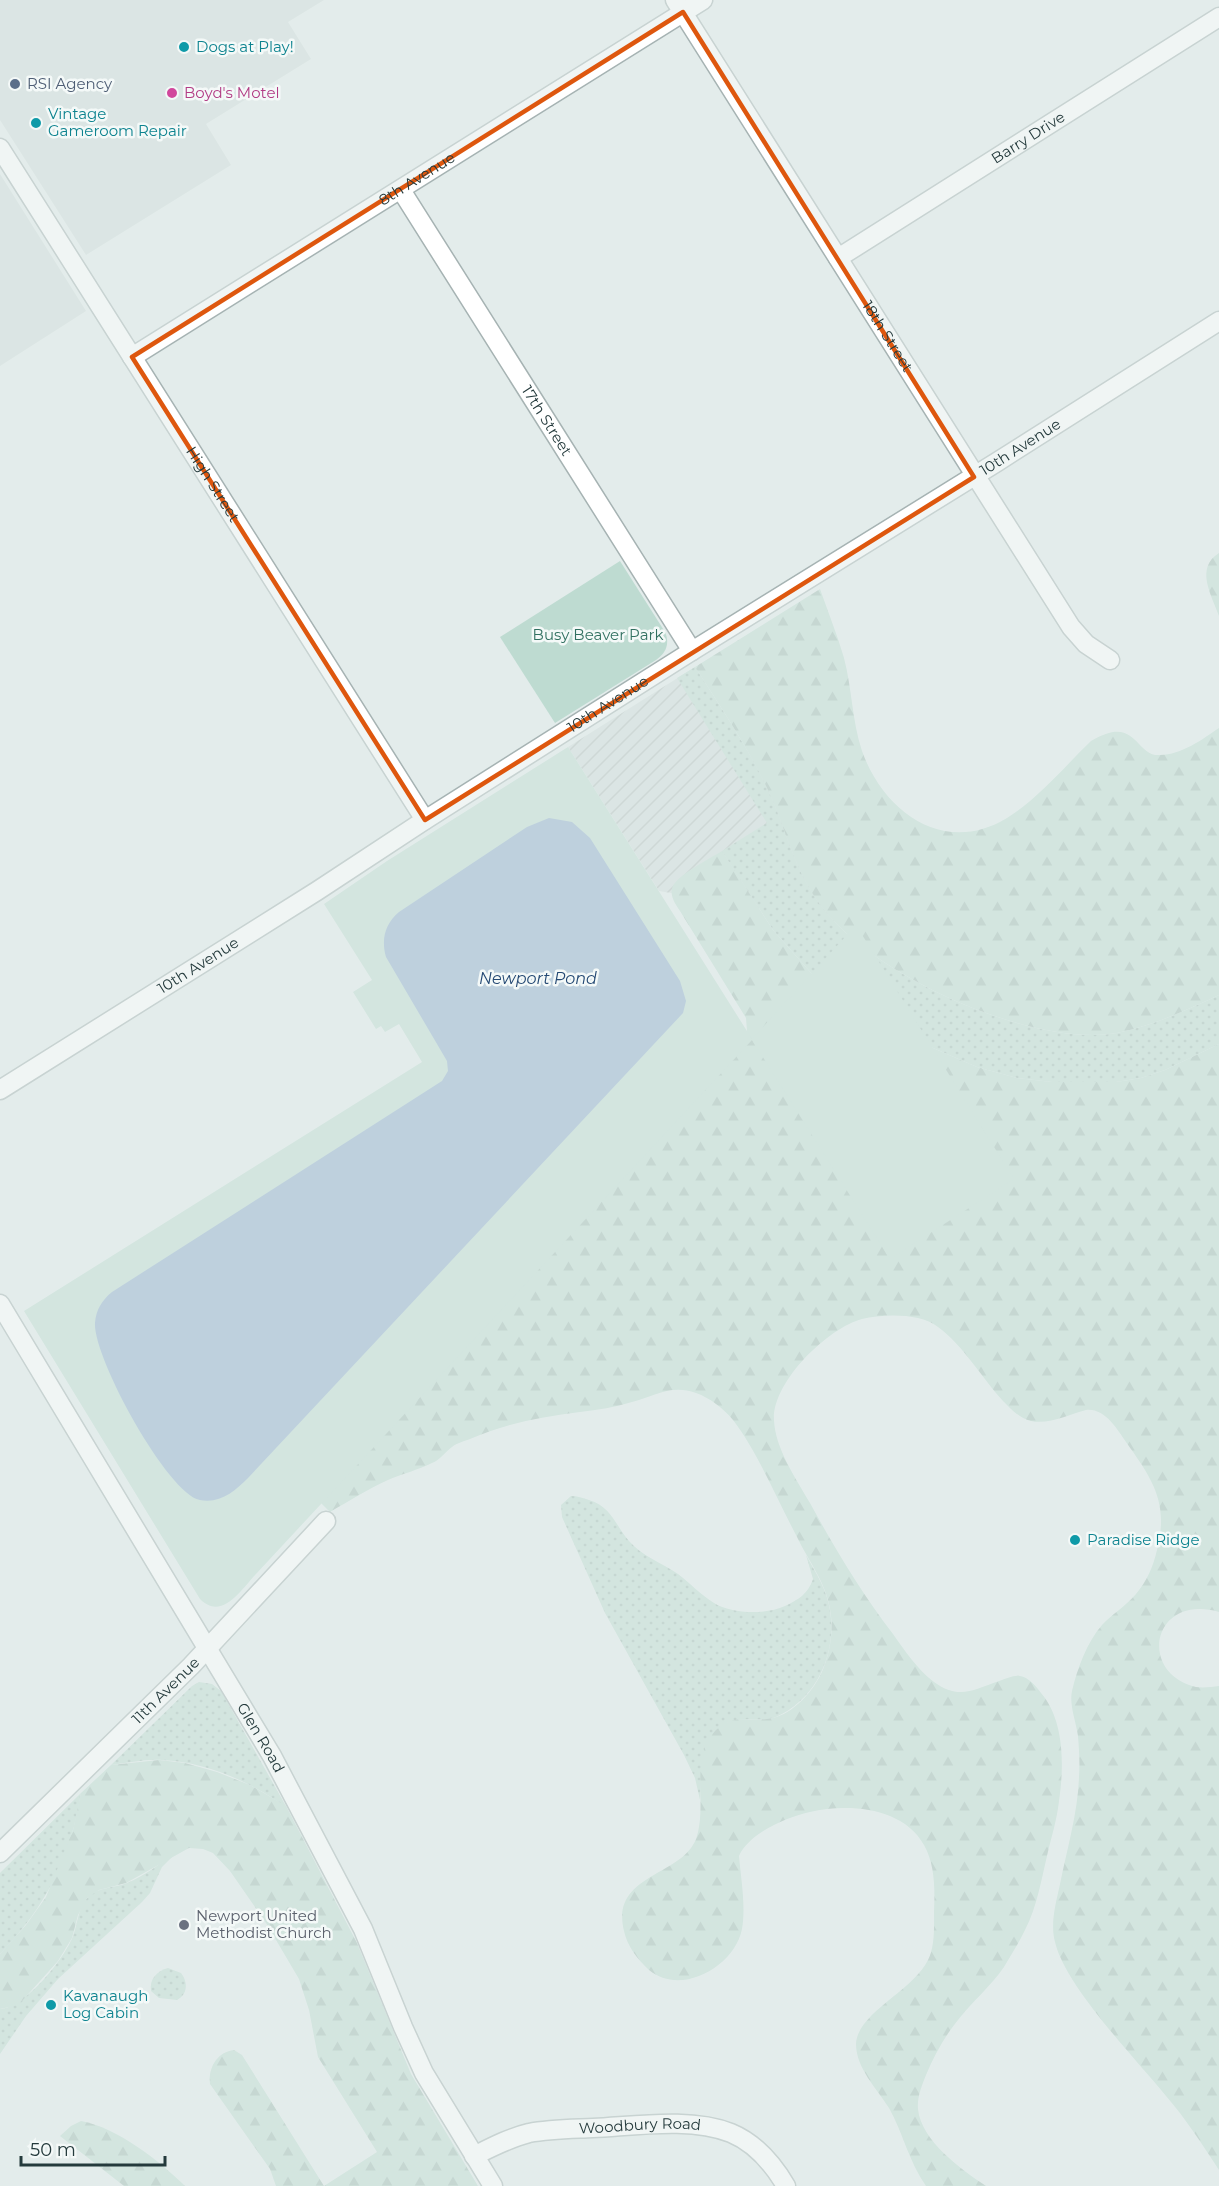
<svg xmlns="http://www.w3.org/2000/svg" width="1219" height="2186" font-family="Montserrat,sans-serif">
  <defs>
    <pattern id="industrial-furrows" width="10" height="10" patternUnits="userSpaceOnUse" patternTransform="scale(1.5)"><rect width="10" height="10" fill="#d1dcdb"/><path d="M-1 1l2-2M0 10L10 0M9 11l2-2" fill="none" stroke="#b3bebd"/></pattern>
    <pattern id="grass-dots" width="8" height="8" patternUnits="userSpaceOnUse" patternTransform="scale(1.5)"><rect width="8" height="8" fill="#bedbd1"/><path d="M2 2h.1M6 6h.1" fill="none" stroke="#a3bdb4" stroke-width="1.8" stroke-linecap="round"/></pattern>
    <pattern id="forest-firs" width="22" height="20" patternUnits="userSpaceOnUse" patternTransform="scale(1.5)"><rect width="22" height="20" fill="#bedbd1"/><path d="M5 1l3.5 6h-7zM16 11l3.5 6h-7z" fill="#a3bdb4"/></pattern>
  </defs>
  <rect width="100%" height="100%" fill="#e3eceb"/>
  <g fill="#d1dcdb">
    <path d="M0,0h324l-36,22 23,37 -105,65 25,41 -145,90 -86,-135z"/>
    <path d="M0,174l86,137 -86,55z"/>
  </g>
  <path fill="url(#industrial-furrows)" d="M695,667l161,258 -197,-34 -91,-144z"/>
  <g fill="url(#grass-dots)">
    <path d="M695,667c25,39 52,79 72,121 20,42 26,81 55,119 50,68 210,141 295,126 35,-7 70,-23 102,-38v49l-54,26 -24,8 -25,4h-64l-35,-4 -40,-11 -81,-35 -84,-58 -39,-44 -51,-79 45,-28 -90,-145z"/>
    <path d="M571,1496c6,0 12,2 18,4 23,7 26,25 40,41 13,15 33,22 49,33 12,9 23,21 36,29 18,11 51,12 71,3 13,-6 23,-12 28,-27l-7,-24c10,18 21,35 24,55 7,43 -13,89 -54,107 -15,6 -30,-2 -49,6l-25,46 -2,31 -5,-22 -11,-23 -79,-142 -43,-96 -1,-12z"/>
    <path d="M199,1682l13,2 9,7 66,117c-35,-26 -81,-46 -125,-48 -17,-1 -34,3 -51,5l81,-79z"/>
    <path d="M81,1793c-11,66 -35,113 -81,161v-81z"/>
    <path d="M175,1854l-13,13 -12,26 -8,9 -84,77 -32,37 -26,38v-45c25,-1 65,-51 73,-73 5,-13 5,-29 15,-39 10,-10 26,-9 39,-14 17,-7 32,-19 48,-29z"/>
    <path d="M168,1968l13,5c7,9 7,21 -4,27l-18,-2 -8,-7c-2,-12 6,-20 17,-23z"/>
  </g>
  <g fill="url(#forest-firs)">
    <path d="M1219,553v63c-8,-22 -24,-48 0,-63z"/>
    <path d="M820,589c8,23 17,45 24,69 8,30 8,63 18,93 22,62 83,105 145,67 32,-20 57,-51 84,-77 46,-28 44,16 69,14 21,0 43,-16 59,-27v267c-32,15 -67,31 -102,38 -85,15 -245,-58 -295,-126 -29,-38 -35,-77 -55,-119 -20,-42 -47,-82 -72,-121z"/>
    <path d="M722,851l51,79 39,44 84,58 81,35 40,11 35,4h64l25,-4 24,-8 54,-26v568c-67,-19 -82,61 -23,75 7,1 16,0 23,-1v484c-17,-26 -33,-51 -53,-74 -30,-37 -101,-110 -111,-154 -5,-19 1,-39 5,-58 7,-35 18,-72 19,-107 1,-14 0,-28 -1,-41 -2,-15 -9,-31 -6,-45 5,-22 15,-49 30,-66 10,-11 24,-19 34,-31 11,-13 17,-27 21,-44 12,-47 -4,-70 -31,-108 -9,-13 -21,-34 -40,-32 -16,4 -37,15 -55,11 -11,-2 -20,-12 -28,-20 -21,-23 -40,-56 -65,-74 -18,-14 -54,-13 -76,-8 -34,9 -90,63 -88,101 1,28 22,59 36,83 25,46 51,89 83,131 12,17 24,35 41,48 25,18 39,8 65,-1 7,-2 14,-6 21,-5 8,1 16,10 21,17 24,28 23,74 18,108 -2,19 -8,37 -12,55 -6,25 -10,51 -22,74 -6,13 -14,25 -21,37 -13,19 -32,35 -46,53 -14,17 -24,36 -32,55 -4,10 -9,22 -8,34 3,32 44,61 68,77h-60c-17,-24 -23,-53 -37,-78 -12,-19 -33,-40 -33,-64 1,-31 57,-53 72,-84 7,-14 6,-32 6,-49 1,-21 1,-47 -10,-66 -21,-38 -76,-42 -114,-33 -23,5 -61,21 -71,44 2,23 7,50 3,73 -7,37 -61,68 -93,41 -11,-10 -22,-24 -25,-39 -14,-57 57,-54 72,-92 12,-33 -7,-82 20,-109 17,-16 32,-9 51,-11 23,-2 44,-25 54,-45 9,-20 13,-43 9,-65 -4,-26 -22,-49 -33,-72 -19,-36 -40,-86 -64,-117 -10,-12 -23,-22 -37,-27 -25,-9 -41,3 -64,9 -17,5 -34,8 -52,10 -38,5 -74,11 -110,27 -5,2 -13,4 -18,8 -7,5 -12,13 -20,16 -14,7 -30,11 -44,17 -20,9 -39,21 -58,32l-11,-11 423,-459 5,-11 -1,-13 -66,-107c-4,-6 -10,-14 -8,-22 1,-12 39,-31 50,-38z"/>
    <path d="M159,1760l26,3 32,9 33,13 36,21 71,137 54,131 67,112h-202l-6,-17 -60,-85c-2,-16 7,-32 24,-34l8,5 82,131 53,-34 -59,-95 -9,-47 -10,-31 -33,-56 -36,-52 -17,-18 -10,-4 -14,-1 -63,35 -27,7 -12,8 -9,17 -6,23 -14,23 -36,40 -8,5 -14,3v-55l26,-29 20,-28 27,-67 8,-37 30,-28z"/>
    <path d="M81,2121c37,7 77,39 104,65h-61l-64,-50 11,-10z"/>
  </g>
  <g fill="#bedbd1">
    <path d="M620,561l45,71c5,12 1,21 -9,28l-101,63 -55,-86z"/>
    <path d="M568,747l184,292 104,-114 158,254 -124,80 -138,-219 -496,534c-15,16 -34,47 -56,25l-176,-288 398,-249 -23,-38 -14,8 -4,-6 -5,3 -23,-37 19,-12 -48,-76 63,-43z"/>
  </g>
  <path fill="#90adcd" d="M549,818l23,4 18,16 90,143 6,20 -3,12 -435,465c-13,13 -28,26 -48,22 -33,-7 -107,-143 -105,-177 1,-13 7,-23 17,-31l330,-211 6,-10 -1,-10 -61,-104c-5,-18 -1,-33 13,-45l128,-85z"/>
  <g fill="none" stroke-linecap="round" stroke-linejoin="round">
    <defs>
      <g id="minor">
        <path id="s1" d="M675,0l396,627 15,17 24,16"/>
        <path id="s2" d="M0,148l425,672"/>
        <path id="s3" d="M401,190l291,461"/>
        <path id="s4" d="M838,258l381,-241"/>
        <path id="s5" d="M132,357l571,-357"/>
        <path id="s6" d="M0,1090l317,-199 108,-71 267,-169 305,-189 222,-141"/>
        <path id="s7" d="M0,1853l191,-187 135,-145"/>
        <path id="s8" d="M474,2156c18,-9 35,-18 55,-23 21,-4 43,-4 64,-5 42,-2 98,-11 138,5 24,10 42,31 55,53"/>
      </g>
      <g id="tertiary">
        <path id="s9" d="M0,1304l272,452 91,173 40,98 21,46 69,113"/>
      </g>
    </defs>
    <use href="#minor" stroke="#a6b3b3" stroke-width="21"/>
    <use href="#tertiary" stroke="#a6b3b3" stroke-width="21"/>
    <use href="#minor" stroke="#fff" stroke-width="18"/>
    <use href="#tertiary" stroke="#fff" stroke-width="18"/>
  </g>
  <path d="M0 0H1219V2186H0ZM683,12l291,465 -549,343 -293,-463z" fill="#e3eceb" fill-opacity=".55" fill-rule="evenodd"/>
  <path fill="none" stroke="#de570e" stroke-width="4.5" stroke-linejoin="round" d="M683,12l291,465 -549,343 -293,-463z"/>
  <g fill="#0f9aa8" stroke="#f4f9f8" stroke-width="2">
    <circle cx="184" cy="47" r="6"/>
    <circle cx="36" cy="123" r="6"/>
    <circle cx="1075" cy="1540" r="6"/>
    <circle cx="51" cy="2005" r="6"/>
  </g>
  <circle fill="#5c6f8a" stroke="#f4f9f8" stroke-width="2" cx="15" cy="84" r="6"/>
  <circle fill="#d1479c" stroke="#f4f9f8" stroke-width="2" cx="172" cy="93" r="6"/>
  <circle fill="#6b7280" stroke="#f4f9f8" stroke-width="2" cx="184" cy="1925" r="6"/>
  <g text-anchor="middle" stroke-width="5" stroke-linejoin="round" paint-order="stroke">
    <g font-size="15" fill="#0d838f" stroke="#f4f9f8" text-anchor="start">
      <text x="196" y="52">Dogs at Play!</text>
      <text x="48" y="119">Vintage<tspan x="48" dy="17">Gameroom Repair</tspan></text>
      <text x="1087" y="1545">Paradise Ridge</text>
      <text x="63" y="2001">Kavanaugh<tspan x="63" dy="17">Log Cabin</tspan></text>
    </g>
    <g font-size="15" fill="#4e5e75" stroke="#f4f9f8" text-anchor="start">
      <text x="27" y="89">RSI Agency</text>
    </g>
    <g font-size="15" fill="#b23c85" stroke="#f4f9f8" text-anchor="start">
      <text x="184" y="98">Boyd's Motel</text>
    </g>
    <g font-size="15" fill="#243a3c" stroke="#f4f9f8">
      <text dy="5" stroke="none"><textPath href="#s4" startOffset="225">Barry Drive</textPath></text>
      <text dy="5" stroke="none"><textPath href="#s5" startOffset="336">8th Avenue</textPath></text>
      <text dy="5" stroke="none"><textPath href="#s1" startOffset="398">18th Street</textPath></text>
      <text dy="5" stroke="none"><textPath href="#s3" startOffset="273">17th Street</textPath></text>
      <text dy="5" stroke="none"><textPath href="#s6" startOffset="1206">10th Avenue</textPath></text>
      <text dy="5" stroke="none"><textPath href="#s2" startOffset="398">High Street</textPath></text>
      <text dy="5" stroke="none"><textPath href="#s6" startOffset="720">10th Avenue</textPath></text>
      <text dy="5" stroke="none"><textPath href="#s6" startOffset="234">10th Avenue</textPath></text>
      <text dy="5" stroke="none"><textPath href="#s7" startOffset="232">11th Avenue</textPath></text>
      <text dy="5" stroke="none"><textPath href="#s9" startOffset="506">Glen Road</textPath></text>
      <text dy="5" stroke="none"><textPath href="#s8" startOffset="171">Woodbury Road</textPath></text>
    </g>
    <g font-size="15" fill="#317060" stroke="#f4f9f8">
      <text x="598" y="640">Busy Beaver Park</text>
    </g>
    <g font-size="15" fill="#5b616d" stroke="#f4f9f8" text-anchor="start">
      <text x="196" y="1921">Newport United<tspan x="196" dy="17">Methodist Church</tspan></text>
    </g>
    <g font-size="16" font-style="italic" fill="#234873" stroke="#f4f9f8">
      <text x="538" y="984">Newport Pond</text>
    </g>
  </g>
  <path d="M21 2156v9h144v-9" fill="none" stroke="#243a3c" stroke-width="3"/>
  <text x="30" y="2156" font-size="18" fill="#243a3c" stroke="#f4f9f8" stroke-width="4.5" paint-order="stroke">50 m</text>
</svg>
